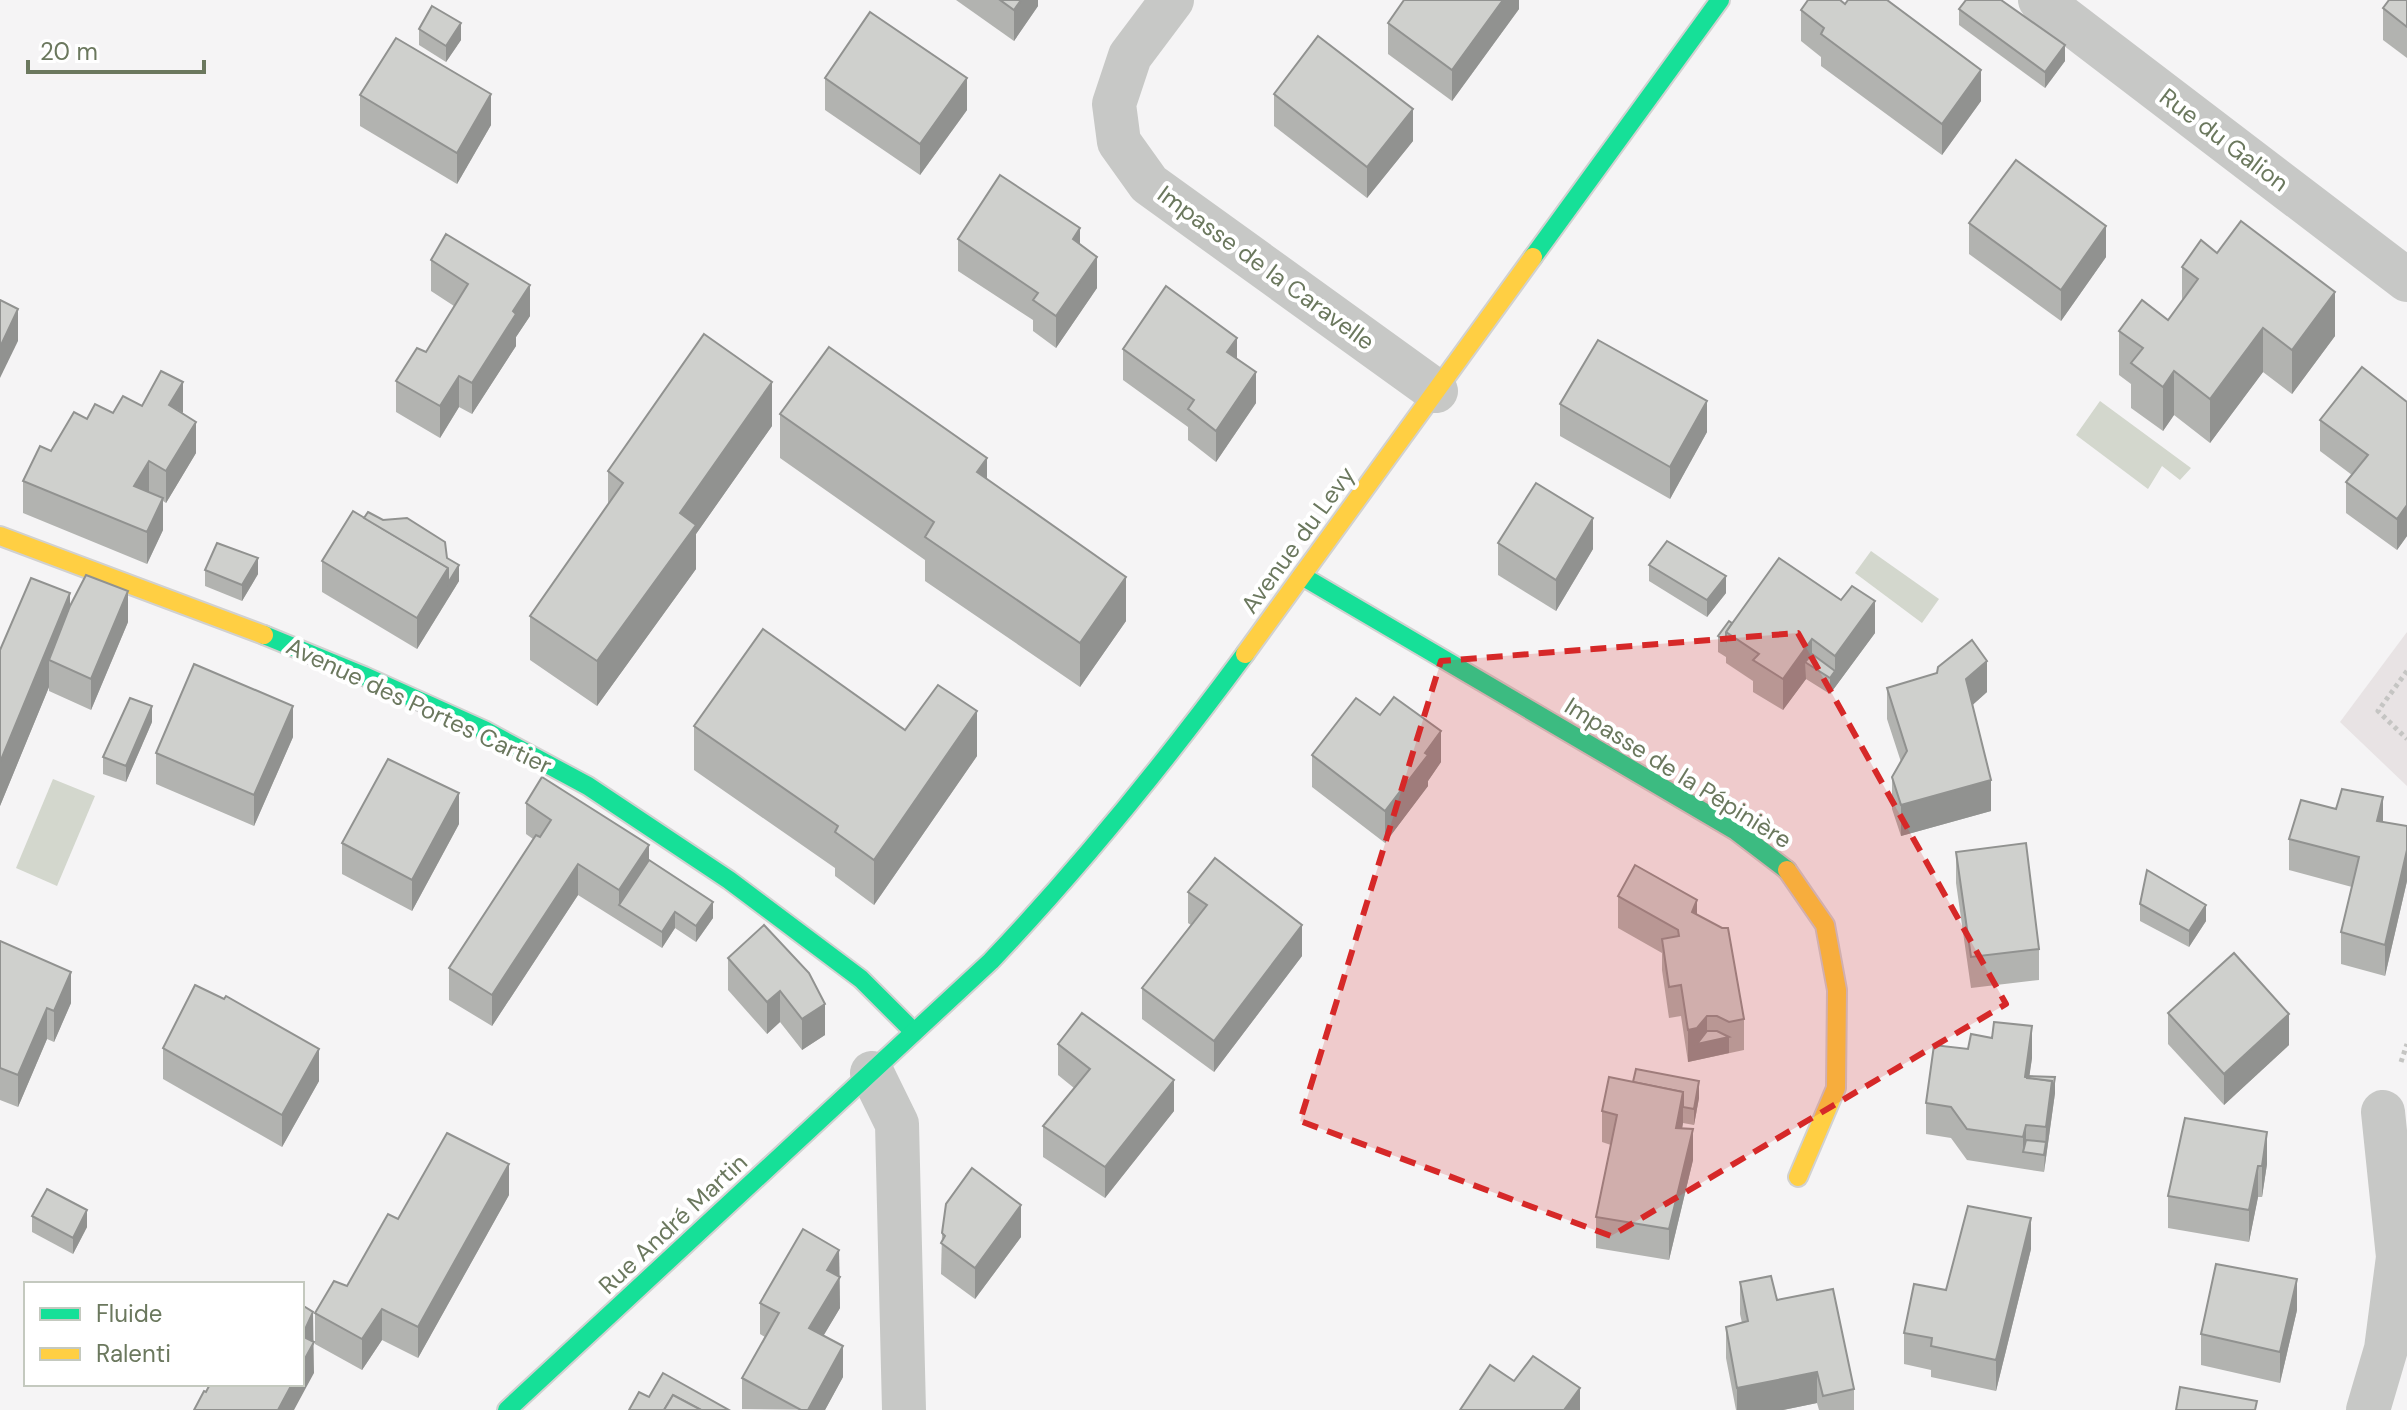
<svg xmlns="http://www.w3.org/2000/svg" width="2407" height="1410" font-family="'DM Sans',sans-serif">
  <rect width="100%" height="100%" fill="#f5f4f5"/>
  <path fill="#e8e3e4" d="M2407,632v154l-67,-64z"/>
  <g fill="#d3d7cd">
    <path d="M2100,401l91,67 -11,12 -18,-14 -14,23 -72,-54z"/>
    <path d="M1871,551l68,48 -17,24 -67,-50z"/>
    <path d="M53,779l42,17 -38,90 -41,-18z"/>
  </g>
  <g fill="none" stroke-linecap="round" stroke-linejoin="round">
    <defs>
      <g id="fast">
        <path d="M1533,257l187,-257"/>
        <path d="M1302,576l434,255 51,39"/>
        <path d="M264,635l100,41 120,54 104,56 141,94 132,99 53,53"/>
        <path d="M507,1410l484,-449c92,-97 175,-200 254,-307"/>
      </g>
      <g id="slow">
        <path d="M0,536l264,99"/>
        <path d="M1245,654l288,-397"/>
        <path d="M1787,870l38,55 12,65 -1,98 -38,89"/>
      </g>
    </defs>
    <use href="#fast" stroke="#d1d1d0" stroke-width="22"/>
    <use href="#slow" stroke="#d1d1d0" stroke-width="22"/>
    <g stroke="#c5c5c3" stroke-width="5" stroke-dasharray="4 4" stroke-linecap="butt">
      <path d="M2407,671l-29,40 29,28"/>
      <path d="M2401,1062l6,-18"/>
    </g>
    <g stroke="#c7c8c6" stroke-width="44">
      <path d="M1172,0l-42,56 -16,48 5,38 30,42 287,207"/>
      <path d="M2040,0l367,280"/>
      <path d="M872,1073l25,51 7,286"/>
      <path d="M2368,1410l18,-61 12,-92 -15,-145"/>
    </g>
    <use href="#fast" stroke="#16e098" stroke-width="18"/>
    <use href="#slow" stroke="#ffcf43" stroke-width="18"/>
  </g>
  <g fill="#b2b3b0">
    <path d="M956,0h82v6l-24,35z"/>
    <path d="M1519,0v9l-67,92 -64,-47v-31z"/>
    <path d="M2407,0v58l-24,-18v-32z"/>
    <path d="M1959,9l106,52 -20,27 -86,-63z"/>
    <path d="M1801,10l180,91 -39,54 -121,-89v-9l-20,-16z"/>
    <path d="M419,29l42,11 -15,22 -27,-17z"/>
    <path d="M825,78l142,32 -47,65 -95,-65z"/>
    <path d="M1274,94l139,47 -46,57 -93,-72z"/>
    <path d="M360,95l131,30 -34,59 -97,-58z"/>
    <path d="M1969,223l137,34 -45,64 -92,-67z"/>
    <path d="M958,239l122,5 17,44 -41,60 -23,-17v-11l-75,-49z"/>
    <path d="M2217,253l118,83 -43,58 -29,-22 -53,71 -36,-28 -11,16 -32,-23v-24l-12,-9v-44l49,-11 14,-19v-34z"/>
    <path d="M431,260l99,56 -14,21v9l-44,68 -13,-7 -19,31 -44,-26v-31l30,-29 28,-46 -23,-15z"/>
    <path d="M1123,349l114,10 19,44 -40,59 -28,-22v-13l-65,-47z"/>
    <path d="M2407,402v134l-10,14 -51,-37v-31l6,-7 -32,-24v-31z"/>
    <path d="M1560,404l147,28 -37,67 -110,-63z"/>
    <path d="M142,406l41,7 13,40 -30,50 -3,-2v29l-16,34 -124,-51v-32l64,-62z"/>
    <path d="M780,414l207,65 139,142 -46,66 -155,-106v-21l-145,-102z"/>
    <path d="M772,426l-76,108v35l-99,137 -67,-46v-44l78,-112v-33z"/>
    <path d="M364,518l83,40 12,23 -42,68 -95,-57v-31z"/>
    <path d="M1498,543l95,6 -37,62 -58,-36z"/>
    <path d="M1649,565l77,28 -19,24 -58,-36z"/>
    <path d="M205,570l53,4 -16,27 -37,-15z"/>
    <path d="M128,622l-37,88 -42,-19v-4l-49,119v-156z"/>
    <path d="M1732,623l143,10 -45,61 -24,-15 -23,31 -30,-18v-11l-27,-18v-6l-8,-5v-16z"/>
    <path d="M1887,688l100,4 -15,13 19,106 -90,25 -9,-27v-32l9,-15 -14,-43z"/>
    <path d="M152,722l-26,60 -23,-8v-17z"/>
    <path d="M694,726l211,4 72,26 -103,149 -39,-29v-8l-141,-98z"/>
    <path d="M293,737l-39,89 -98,-42v-31z"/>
    <path d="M1312,755l129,7 -13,19v5l-43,57 -73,-56z"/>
    <path d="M526,803l123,57 64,58 -17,24 -21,-14 -13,20 -84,-53 -86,131 -43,-26v-32l84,-129 -7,-5z"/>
    <path d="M2383,822l24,4v55l-22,95 -44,-12v-32l11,-45 -63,-17v-31z"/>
    <path d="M459,824l-47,87 -70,-37v-31z"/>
    <path d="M1956,852l83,97v31l-68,8 -15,-105z"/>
    <path d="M1188,892l114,64 -88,116 -72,-53v-31l49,-63 -3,-2z"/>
    <path d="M1618,896l79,19 47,104v31l-56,12 -7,-46 -12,2 -7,-48v-17l-44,-25z"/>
    <path d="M2140,904l66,17 -17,26 -49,-26z"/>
    <path d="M764,925l61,110 -23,15 -22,-28 -13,12 -39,-44v-32z"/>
    <path d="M0,941l71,62 -17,39 -7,-3 -29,68 -18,-7z"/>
    <path d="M2168,1013l121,32 -65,60 -56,-61z"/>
    <path d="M1058,1044l116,67 -69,87 -62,-41v-31l31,-38 -16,-13z"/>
    <path d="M163,1048l156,33 -37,66 -119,-68z"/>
    <path d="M2032,1058l-3,18 26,17 -11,79 -77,-12 -16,-22 -25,-4v-31z"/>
    <path d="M1699,1098l-5,27 -11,-2 -1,6 11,31 -24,100 -73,-12v-31l15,-72 -9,-3v-31z"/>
    <path d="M2185,1118l82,46 -5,33h-4l-9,45 -81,-14v-32z"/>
    <path d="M509,1195l-91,163 -36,-18 -20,30 -47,-26v-31l32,-27 51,-67z"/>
    <path d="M32,1216l55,11 -14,27 -41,-22z"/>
    <path d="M942,1233l79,4 -46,62 -34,-25z"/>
    <path d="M2031,1249l-35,142 -65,-14v-7l-27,-6v-31l42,-43z"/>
    <path d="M839,1250l1,58 -17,28 20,41 -18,33 -83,-1v-31l23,-41 -5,-3v-31z"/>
    <path d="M1740,1282l37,18 77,89v21h-35l-2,-7 -34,7h-47l-10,-52v-31l16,-4 -2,-9z"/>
    <path d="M2297,1310l-17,73 -79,-18v-31z"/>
  </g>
  <g fill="#919290">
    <path d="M1021,0h17v6l-24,35v-31z"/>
    <path d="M1503,0h16v9l-67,92v-31z"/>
    <path d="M461,23v17l-15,22v-16z"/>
    <path d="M2065,45v16l-20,27v-16z"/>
    <path d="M1981,70v31l-39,54v-31z"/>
    <path d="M967,78v32l-47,65v-31z"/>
    <path d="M491,94v31l-34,59v-31z"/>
    <path d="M1413,109v32l-46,57v-31z"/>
    <path d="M2106,226v31l-45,64v-31z"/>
    <path d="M1080,228v32l-7,-21z"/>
    <path d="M1097,257v31l-41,60v-32z"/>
    <path d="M530,285v31l-14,21v9l-44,68v-31l41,-72z"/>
    <path d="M2335,292v44l-43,58v-44z"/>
    <path d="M18,309v32l-18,37v-31z"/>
    <path d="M2263,328v44l-53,71v-44z"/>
    <path d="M1237,338v31l-10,-17z"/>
    <path d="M2174,371v44l-11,16v-44z"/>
    <path d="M1256,372v31l-40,59v-31z"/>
    <path d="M459,376v31l-19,31v-32z"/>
    <path d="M183,382v31l-14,-8z"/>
    <path d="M772,382v44l-76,108v35l-99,137v-45l83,-148z"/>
    <path d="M1707,401v31l-37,67v-32z"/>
    <path d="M196,422v31l-30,50v-32z"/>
    <path d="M987,458v44l-10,-30z"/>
    <path d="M149,461v31l-15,-6z"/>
    <path d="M163,498v32l-16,34v-32z"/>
    <path d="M2407,505v31l-10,14v-31z"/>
    <path d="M1593,518v31l-37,62v-31z"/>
    <path d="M258,558v16l-16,27v-16z"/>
    <path d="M459,565v16l-42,68v-31l31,-50z"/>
    <path d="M1726,576v17l-19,24v-17z"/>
    <path d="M1126,577v44l-46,66v-44z"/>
    <path d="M128,591v31l-37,88v-31z"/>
    <path d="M70,593v44l-21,23v27l-49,119v-44z"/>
    <path d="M1875,601v32l-45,61v-16l5,-7v-15z"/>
    <path d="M1812,639v27l-7,-4 1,17 -23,31v-31z"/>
    <path d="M1987,661v31l-21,19v-32z"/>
    <path d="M152,706v16l-26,60v-16z"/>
    <path d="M293,706v31l-39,89v-31z"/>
    <path d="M977,711v45l-103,149v-45z"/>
    <path d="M1441,731v31l-13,19v5l-43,57v-32z"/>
    <path d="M1991,780v31l-90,25v-31z"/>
    <path d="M459,793v31l-47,87v-31z"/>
    <path d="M2383,797v31l-6,-7z"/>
    <path d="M649,845v32l-30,28v-15z"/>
    <path d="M2407,850v31l-22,95v-31z"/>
    <path d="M578,864v31l-86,131v-31z"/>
    <path d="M1697,900v31l-5,-19z"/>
    <path d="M713,902v16l-17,24v-16z"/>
    <path d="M2206,905v16l-17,26v-16z"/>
    <path d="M675,912v16l-13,20v-16z"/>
    <path d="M1302,925v31l-88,116v-31z"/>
    <path d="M71,972v31l-17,39v-31z"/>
    <path d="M780,991v31l-13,12v-32z"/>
    <path d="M825,1004v31l-23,15v-31z"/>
    <path d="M47,1008v31l-29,68v-32z"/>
    <path d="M2289,1014v31l-65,60v-31z"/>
    <path d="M1707,1016v25l22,-4v16l-41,9v-32z"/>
    <path d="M2032,1026v32l-5,35 -2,-16z"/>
    <path d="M319,1049v32l-37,66v-32z"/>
    <path d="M2055,1077v16l-11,79 2,-45 6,-46z"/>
    <path d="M1174,1080v31l-69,87v-31z"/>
    <path d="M1699,1081v17l-5,27v-16z"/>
    <path d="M1683,1092v31l-7,37v-32z"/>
    <path d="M2026,1125v27h-3v-15z"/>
    <path d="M1693,1129v31l-24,100v-31z"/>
    <path d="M2267,1132v32l-5,33v-31z"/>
    <path d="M509,1164v31l-91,163v-31z"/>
    <path d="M2258,1166v31l-9,45v-32z"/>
    <path d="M1021,1205v32l-46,62v-31z"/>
    <path d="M87,1210v17l-14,27v-16z"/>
    <path d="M2031,1218v31l-35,142v-31z"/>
    <path d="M839,1250l1,58 -31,52v-32l18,-58z"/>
    <path d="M2297,1279v31l-17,73v-31z"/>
    <path d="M382,1309v31l-20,30v-31z"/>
    <path d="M313,1312l1,61 -20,37h-16l14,-26h10v-48z"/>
    <path d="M843,1346v31l-18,33h-17z"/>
    <path d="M1817,1372v31l-34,7h-46v-22z"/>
    <path d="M1580,1388v22h-16z"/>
  </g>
  <g fill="#cfd0cd" stroke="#919290" stroke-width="2">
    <path d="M1000,0h21l-7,10z"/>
    <path d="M1404,0h99l-51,70 -64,-47z"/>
    <path d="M1808,0h32l5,4 3,-4h39l94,70 -39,54 -121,-90 3,-6 -23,-18z"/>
    <path d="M1966,0h35l64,45 -20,27 -86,-63z"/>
    <path d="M2389,0h18v27l-24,-19z"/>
    <path d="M432,6l29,17 -15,23 -27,-17z"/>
    <path d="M870,12l97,66 -47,66 -95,-66z"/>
    <path d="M1318,36l95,73 -46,58 -93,-73z"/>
    <path d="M396,38l95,56 -34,59 -97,-58z"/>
    <path d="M2016,160l90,66 -45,64 -92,-67z"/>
    <path d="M1000,175l80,53 -7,11 24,18 -41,59 -23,-16 5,-7 -80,-54z"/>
    <path d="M2241,221l94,71 -43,58 -29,-22 -53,71 -36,-28 -11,16 -32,-24 12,-15 -24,-17 23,-31 26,20 30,-41 -16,-12 19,-27 16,13z"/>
    <path d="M446,234l84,51 -17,26 3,3 -44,69 -13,-7 -19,30 -44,-25 21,-33 9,4 42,-68 -37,-24z"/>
    <path d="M1166,286l71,52 -10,14 29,20 -40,59 -28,-22 6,-9 -71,-51z"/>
    <path d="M0,300l18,9 -18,38z"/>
    <path d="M704,334l68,48 -92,131 16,12 -99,136 -67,-45 93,-133 -15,-12z"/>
    <path d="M1598,340l109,61 -37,66 -110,-63z"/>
    <path d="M829,347l158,111 -10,14 149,105 -46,66 -155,-106 9,-15 -154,-108z"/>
    <path d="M2362,367l45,35v103l-10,14 -51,-37 22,-27 -48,-35z"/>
    <path d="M161,371l22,11 -14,23 27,17 -30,49 -17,-10 -15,25 29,12 -16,34 -124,-51 17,-35 11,5 23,-39 13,7 8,-15 18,9 10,-17 19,10z"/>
    <path d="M1536,483l57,35 -37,62 -58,-37z"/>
    <path d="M353,511l95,57 -31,50 -95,-57z"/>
    <path d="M368,512l15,8 24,-2 38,24 2,16 12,7 -11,18v-15l-84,-50z"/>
    <path d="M1667,541l59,35 -19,24 -58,-35z"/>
    <path d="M217,543l41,15 -16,27 -37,-15z"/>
    <path d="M1779,558l62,42 11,-14 23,15 -40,55 -23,-17 -29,40 -30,-19 6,-6 -33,-22z"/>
    <path d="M86,575l42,16 -37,88 -42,-19 21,-54z"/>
    <path d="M31,578l39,15 -70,169v-112z"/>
    <path d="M1729,621l3,2 -6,9v9l-8,-5z"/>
    <path d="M763,629l142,101 33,-45 39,26 -103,149 -39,-28 3,-6 -144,-100z"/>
    <path d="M1972,640l15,21 -21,18 25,101 -90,25 -9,-28 15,-26 -20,-63 50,-15 1,-6z"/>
    <path d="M1812,654l23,17 -5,7 -25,-16z"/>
    <path d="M194,664l99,42 -39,89 -98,-42z"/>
    <path d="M1394,697l47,34 -16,22 3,2 -43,56 -73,-56 44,-57 24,17z"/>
    <path d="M130,698l22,8 -26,60 -23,-9z"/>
    <path d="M388,759l71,34 -47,87 -70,-37z"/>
    <path d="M542,777l107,68 -30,45 -41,-26 -86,131 -43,-27 87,-133 4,2 11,-17 -25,-17z"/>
    <path d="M2342,789l41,8 -6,24 30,5v24l-22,95 -44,-13 18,-75 -70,-18 12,-39 35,9z"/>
    <path d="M2026,843l13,106 -68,8 -15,-105z"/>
    <path d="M1215,858l87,67 -88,116 -72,-53 65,-83 -19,-13z"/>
    <path d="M649,860l64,42 -17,24 -21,-14 -13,20 -43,-27z"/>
    <path d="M1635,865l62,35 -5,12 30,16h6l16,91 -15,3 -12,-6h-10l-10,12 -9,2 -7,-45 -12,2 -7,-48 17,-3 -1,-6 -60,-34z"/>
    <path d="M2147,870l59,35 -17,26 -49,-27z"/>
    <path d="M764,925l45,48 16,31 -23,15 -22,-28 -13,11 -39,-44z"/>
    <path d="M0,941l71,31 -17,39 -7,-3 -29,67 -18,-7z"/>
    <path d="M2234,953l55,61 -65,60 -56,-61z"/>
    <path d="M195,985l29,14 2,-3 93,53 -37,66 -119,-67z"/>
    <path d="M1082,1013l92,67 -69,87 -62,-41 47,-57 -32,-25z"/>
    <path d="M1994,1022l38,4 -7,51 27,4 -6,46 -20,-2 -3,12 -56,-8 -16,-22 -25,-4 8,-58 34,4 3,-15 21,4z"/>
    <path d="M1707,1031h10l12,6 -32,7z"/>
    <path d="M1636,1069l63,12 -5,28 -11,-2v-15l-50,-10z"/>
    <path d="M2027,1076l28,1 -3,19v-15l-25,-3z"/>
    <path d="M1609,1077l74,15 -7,36 17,1 -24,100 -73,-12 21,-102 -15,-4z"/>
    <path d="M2185,1118l82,14 -5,34h-4l-9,44 -81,-14z"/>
    <path d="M447,1133l62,31 -91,163 -36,-18 -20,30 -47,-26 19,-32 13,5 41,-72 10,5z"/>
    <path d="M2026,1140l20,2 -2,13 -21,-3z"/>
    <path d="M972,1168l49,37 -46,63 -34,-25 4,-7 -3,-3 4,-29z"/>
    <path d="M47,1189l40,21 -14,28 -41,-22z"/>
    <path d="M1968,1206l63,12 -35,142 -65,-14 1,-8 -28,-5 10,-49 32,6z"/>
    <path d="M803,1229l36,21 -12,20 13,7 -31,51 34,18 -35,64h-7l-59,-32 37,-65 -19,-10z"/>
    <path d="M2216,1264l81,15 -17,73 -79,-18z"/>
    <path d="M1771,1276l6,24 56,-11 21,100 -31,7 -6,-24 -80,16 -11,-61 22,-6 -8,-39z"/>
    <path d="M302,1305l11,7 -11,24z"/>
    <path d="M302,1336l12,6 -12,22z"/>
    <path d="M1533,1356l47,32 -16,22h-104l30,-45 24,16z"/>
    <path d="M663,1373l66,37h-28l-28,-15 -9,15h-35l10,-18 10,5z"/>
    <path d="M210,1384h82l-14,26h-84l10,-19 2,1z"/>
    <path d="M2180,1387l77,14 -2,9h-79z"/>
    <path d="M673,1395l28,15h-37z"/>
  </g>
  <path fill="#d62828" fill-opacity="0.2" stroke="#d62828" stroke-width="6" stroke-dasharray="16 10" stroke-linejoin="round" d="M1798,633l208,371 -395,232 -311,-115 141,-460z"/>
  <g text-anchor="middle" stroke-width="8" stroke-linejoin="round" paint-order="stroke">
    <g font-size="24" fill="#6b785e" stroke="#fff">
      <text transform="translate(2224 140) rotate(37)" y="8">Rue du Galion</text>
      <text transform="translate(1266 268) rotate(36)" y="8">Impasse de la Caravelle</text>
      <text transform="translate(1298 540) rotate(-54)" y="8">Avenue du Levy</text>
      <text transform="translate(419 706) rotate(25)" y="8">Avenue des Portes Cartier</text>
      <text transform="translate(1678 773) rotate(32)" y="8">Impasse de la Pépinière</text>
      <text transform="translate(673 1224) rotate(-43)" y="8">Rue André Martin</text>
    </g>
  </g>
  <rect x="24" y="1282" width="280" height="104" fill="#ffffff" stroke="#c4c9bf" stroke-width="2"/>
  <rect x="40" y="1308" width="40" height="12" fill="#16e098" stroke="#c4c9bf" stroke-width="2"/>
  <text x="96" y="1322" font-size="24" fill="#6b785e">Fluide</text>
  <rect x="40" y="1348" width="40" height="12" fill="#ffcf43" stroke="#c4c9bf" stroke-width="2"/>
  <text x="96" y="1362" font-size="24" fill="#6b785e">Ralenti</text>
  <path d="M28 60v12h176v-12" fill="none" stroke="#6b785e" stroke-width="4"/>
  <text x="40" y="60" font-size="24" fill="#6b785e" stroke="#ffffff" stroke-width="6" paint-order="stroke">20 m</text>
</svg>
